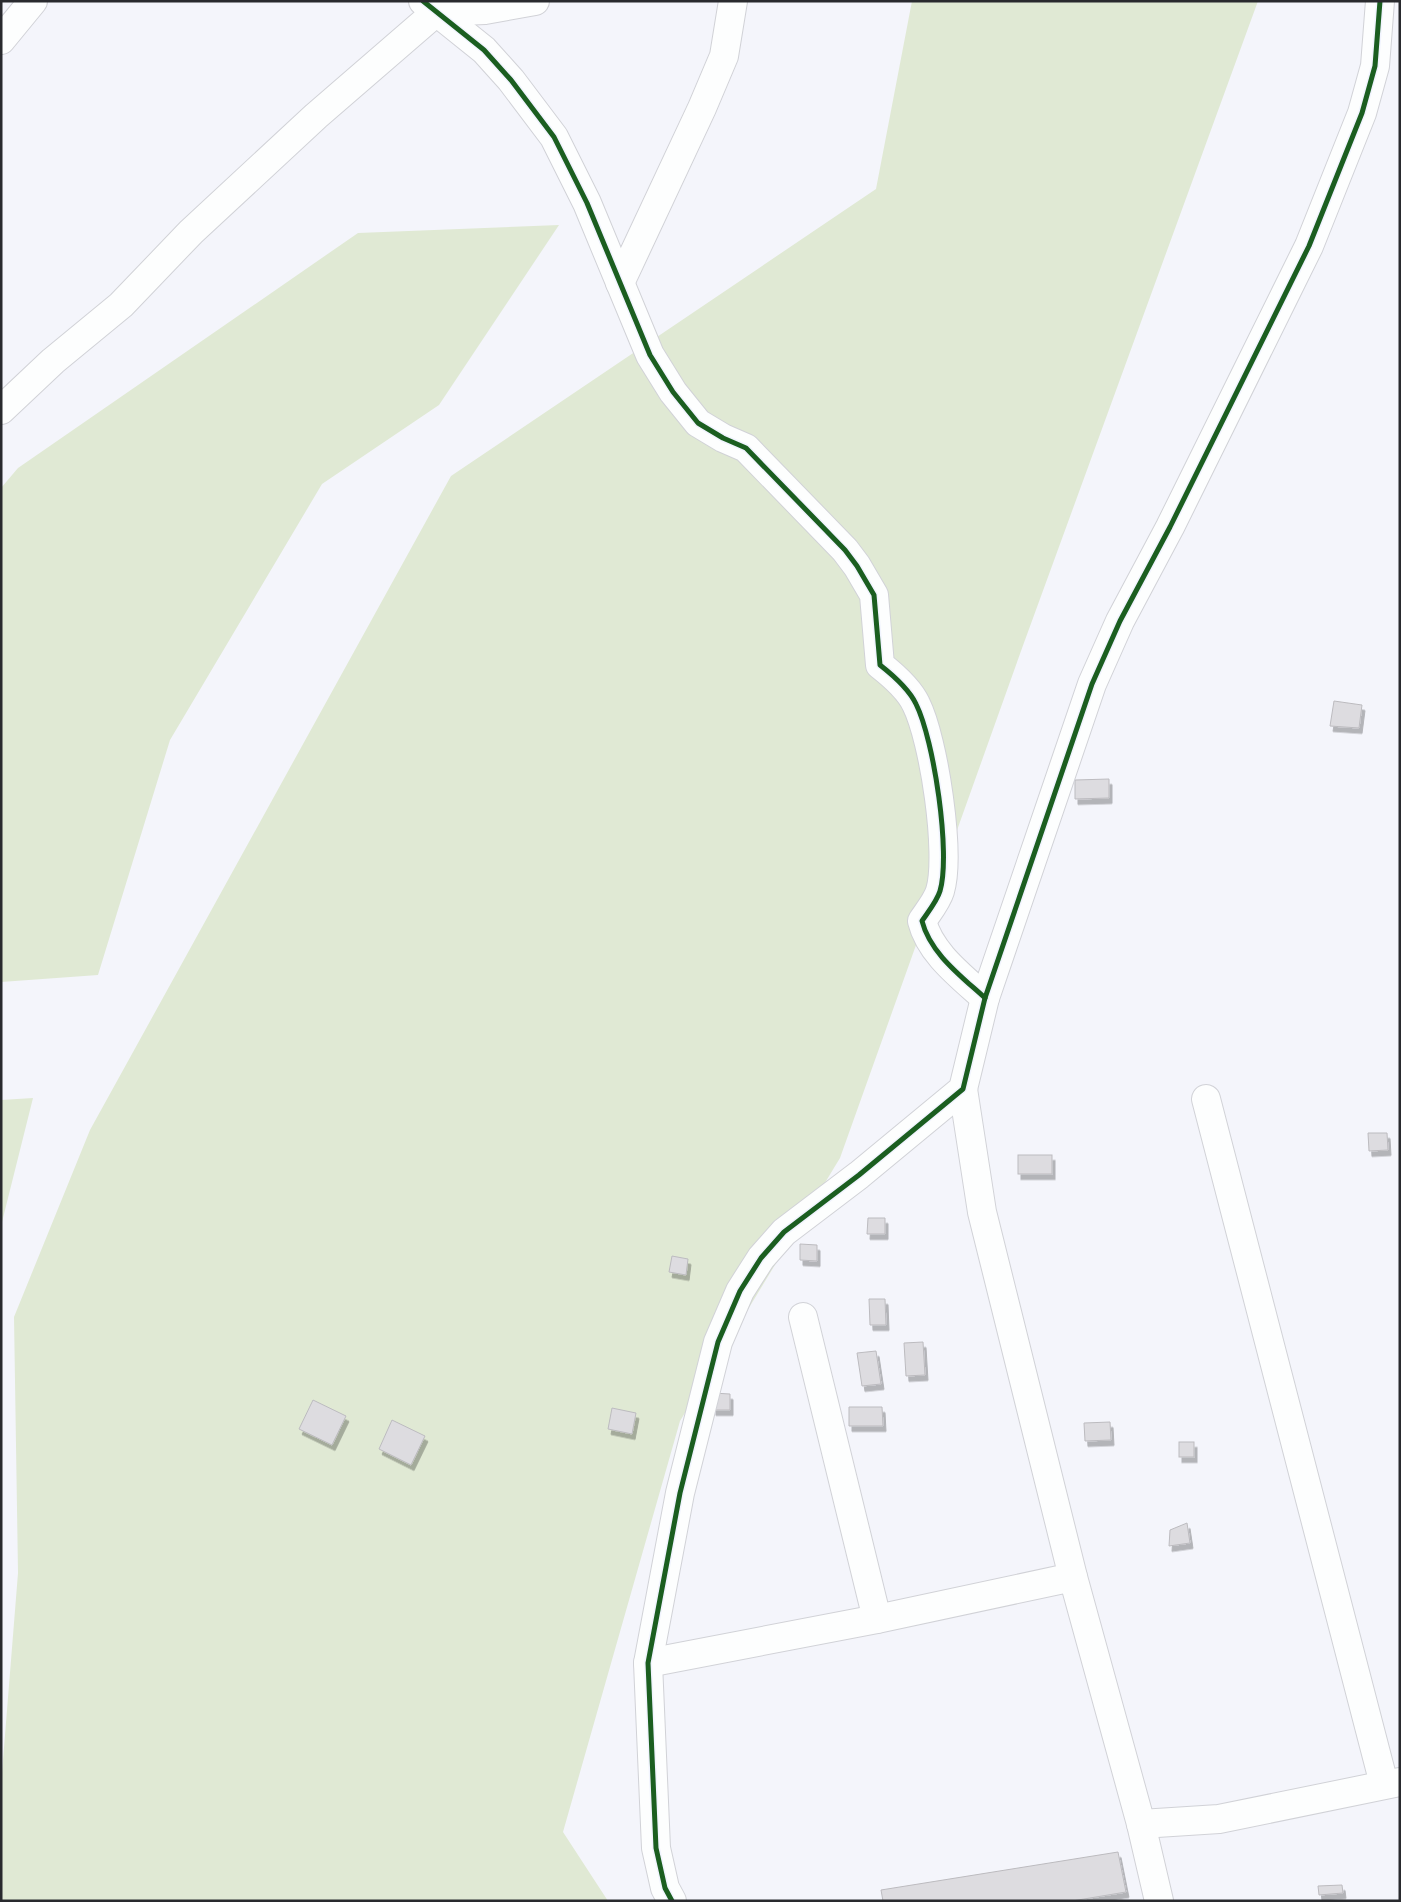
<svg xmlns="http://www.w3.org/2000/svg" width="1401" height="1902" font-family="Helvetica,sans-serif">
  <defs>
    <filter id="shadow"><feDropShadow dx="3" dy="5.5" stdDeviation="0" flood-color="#0004"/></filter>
  </defs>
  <rect width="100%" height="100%" fill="#f4f5fb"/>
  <g fill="#e0e9d4">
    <path d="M912,1h346l-237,650 -181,507 -160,263 -117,411 45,69h-607v-116l17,-212 -4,-256 76,-187 361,-654 425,-287z"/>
    <path d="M559,225l-120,180 -117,79 -152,256 -72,235 -97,7v-494l17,-20 340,-235z"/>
    <path d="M33,1098l-32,128v-126z"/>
  </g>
  <g fill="#dddce0" stroke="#bcbbbf" filter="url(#shadow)">
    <path d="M1334,701l28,4 -3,23 -29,-2z"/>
    <path d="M1109,779v19l-34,1v-19z"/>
    <path d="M1368,1133h19l1,17 -19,1z"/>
    <rect x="1018" y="1155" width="34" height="19"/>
    <path d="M868,1218h17v16h-18z"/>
    <path d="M800,1244l17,1v16l-17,-1z"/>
    <path d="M672,1256l16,3 -2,16 -17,-3z"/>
    <path d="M869,1299h16l1,26h-16z"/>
    <path d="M923,1342l2,33 -19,1 -2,-33z"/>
    <path d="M876,1351l5,33 -19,2 -5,-33z"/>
    <path d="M713,1393l17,1v16h-17z"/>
    <path d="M313,1400l33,16 -14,29 -33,-16z"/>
    <path d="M849,1407h33l1,19h-34z"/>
    <path d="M612,1408l24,5 -4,21 -24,-5z"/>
    <path d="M392,1420l33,16 -14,29 -32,-16z"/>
    <path d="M1110,1422l1,18 -26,1 -1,-18z"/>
    <rect x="1179" y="1442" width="15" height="15"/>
    <path d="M1187,1523l3,20 -21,3 1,-16z"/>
    <path d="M1118,1852l8,40 -54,9h-189l-2,-11z"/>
    <path d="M1342,1885l1,8 -24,2 -1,-9z"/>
  </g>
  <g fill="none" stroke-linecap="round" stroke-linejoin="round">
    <defs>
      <g id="minor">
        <path d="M423,1l61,49 27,30 43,57 33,66 63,152 23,37 25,31 25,15 23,10 99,102 12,16 17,29 6,70c14,11 29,24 36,39 18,36 35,150 24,187 -3,10 -12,21 -18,30 8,32 39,55 63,77"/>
        <path d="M438,12l47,-2 50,-9"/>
        <path d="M1,40l32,-39"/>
        <path d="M620,283l82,-175 22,-52 9,-55"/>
        <path d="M1,410l52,-49 68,-56 70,-73 125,-116 133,-115"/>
        <path d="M963,1089l19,123 91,365 68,247 18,77"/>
        <path d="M1206,1099l178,685"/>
        <path d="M803,1317l74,302"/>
        <path d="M648,1663l229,-44 196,-42"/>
        <path d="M1141,1824l78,-5 181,-37"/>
        <path d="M672,1901l-7,-13 -9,-40 -8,-185 32,-170 38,-151 22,-51 21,-33 23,-26 75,-57 104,-86 22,-91 107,-314 28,-63 50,-94 139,-281 53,-133 13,-47 5,-65"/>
      </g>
    </defs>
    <use href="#minor" stroke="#d1d2d7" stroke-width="30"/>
    <use href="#minor" stroke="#fdfefe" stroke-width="28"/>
    <defs>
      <g id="cycleway">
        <path d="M423,1l61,49 27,30 43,57 33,66 63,152 23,37 25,31 25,15 23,10 99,102 12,16 17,29 6,70c14,11 29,24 36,39 18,36 35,150 24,187 -3,10 -12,21 -18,30 8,32 39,55 63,77"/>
        <path d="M672,1901l-7,-13 -9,-40 -8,-185 32,-170 38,-151 22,-51 21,-33 23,-26 75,-57 104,-86 22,-91 107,-314 28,-63 50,-94 139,-281 53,-133 13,-47 5,-65"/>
      </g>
    </defs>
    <use href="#cycleway" stroke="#f1f4fe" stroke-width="8"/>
    <use href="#cycleway" stroke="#1b5e20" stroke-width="5"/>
  </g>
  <rect width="1401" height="1902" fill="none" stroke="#292a2e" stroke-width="5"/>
</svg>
